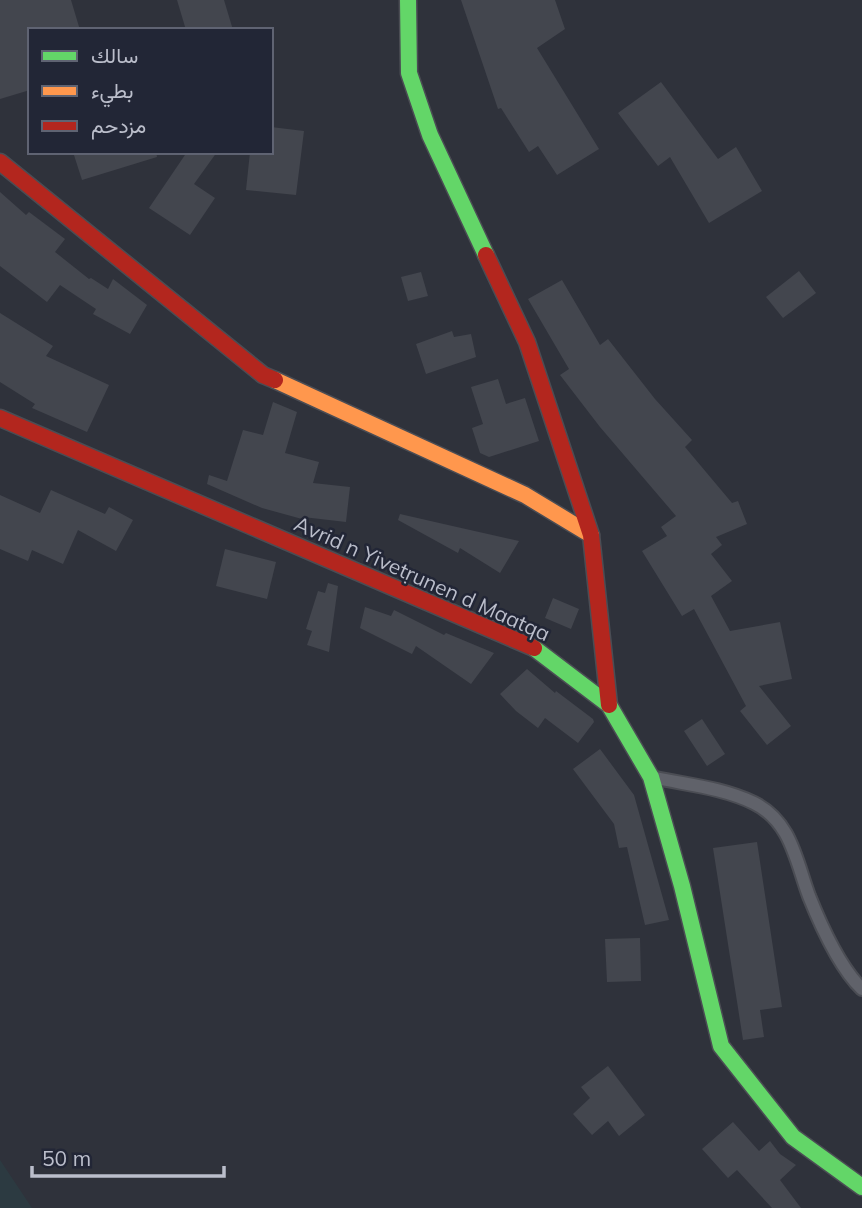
<svg xmlns="http://www.w3.org/2000/svg" width="862" height="1208" font-family="Mulish,Vazirmatn,sans-serif">
  <rect width="100%" height="100%" fill="#2f323b"/>
  <path fill="#2c3a41" d="M0,1160l32,48h-32z"/>
  <g fill="#43464e">
    <path d="M0,0h71l9,30h-50v60l-30,9z"/>
    <path d="M177,0h47l9,30h-47z"/>
    <path d="M461,0h94l10,29 -28,19 62,101 -42,26 -19,-29 -9,6 -28,-44 -3,1z"/>
    <path d="M661,82l57,77 18,-12 26,44 -53,32 -39,-66 -12,9 -40,-53z"/>
    <path d="M271,127l33,4 -8,64 -50,-5 4,-38h21z"/>
    <path d="M73,152h83l1,5 -75,23z"/>
    <path d="M187,152h30l-23,32 21,14 -25,37 -41,-27z"/>
    <path d="M0,192l26,23 3,-3 36,27 -10,13 34,27 2,-1 17,11 5,-10 34,26 -17,29 -37,-20 3,-5 -36,-24 -13,17 -47,-36z"/>
    <path d="M799,271l17,22 -33,25 -17,-21z"/>
    <path d="M421,272l7,24 -20,5 -7,-24z"/>
    <path d="M562,280l38,65 8,-6 47,60 37,41 -7,7 47,56 6,-2 9,23 -31,13 6,8 -11,9 21,27 -21,15 19,35 50,-9 12,57 -33,7 32,40 -24,19 -27,-34 6,-5 -52,-97 -12,7 -40,-65 25,-15 -6,-9 15,-11 -76,-89 -40,-52 9,-6 -41,-70z"/>
    <path d="M0,313l53,33 -7,10 63,29 -22,47 -55,-24 3,-4 -35,-22z"/>
    <path d="M452,331l2,6 17,-3 5,23 -50,17 -10,-30z"/>
    <path d="M498,379l8,25 19,-6 14,43 -50,16 -9,-4 -8,-25 11,-4 -12,-37z"/>
    <path d="M273,402l24,10 -12,41 34,9 -6,21 37,4 -4,35 -43,-5 -1,2 -40,-11 -55,-24 2,-9 18,6 16,-51 20,5z"/>
    <path d="M51,490l54,24 4,-7 24,13 -17,31 -38,-21 -15,34 -31,-14 -4,11 -28,-12v-54l40,18z"/>
    <path d="M400,514l48,11 71,16 -19,32 -40,-25 -2,5 -60,-33z"/>
    <path d="M225,549l51,13 -9,37 -51,-13z"/>
    <path d="M328,583l10,3 -9,66 -22,-7 5,-14 -6,-2 12,-38 7,2z"/>
    <path d="M553,598l26,11 -8,20 -26,-11z"/>
    <path d="M365,607l26,9 3,-6 50,25 2,-2 48,20 -23,31 -55,-38 -4,8 -52,-26z"/>
    <path d="M527,669l28,24 1,-2 37,28 1,3 -16,21 -33,-25 -7,10 -22,-17 -16,-17z"/>
    <path d="M702,719l23,35 -18,12 -23,-35z"/>
    <path d="M600,749l34,46 35,125 -24,5 -18,-78 -8,1 -5,-24 -41,-55z"/>
    <path d="M757,842l25,165 -22,3 4,27 -21,3 -30,-192z"/>
    <path d="M640,938l1,43 -34,1 -2,-43z"/>
    <path d="M608,1066l37,49 -26,21 -11,-15 -16,14 -19,-21 17,-16 -9,-11z"/>
    <path d="M733,1122l26,29 11,-10 10,13 16,11 -16,15 21,28h-29l-35,-38 -9,8 -26,-29z"/>
  </g>
  <g fill="none" stroke-linecap="round" stroke-linejoin="round">
    <defs>
      <path id="lane" d="M656,778c33,7 67,10 98,25 37,18 42,58 55,93 12,30 30,71 53,93"/>
      <g id="fast">
        <path d="M408,0l1,73 21,62 56,120"/>
        <path d="M534,648l75,57 42,72 31,109 39,160 72,91 69,50"/>
      </g>
      <path id="slow" d="M275,380l250,115 66,40"/>
      <g id="jam">
        <path d="M0,162l263,213 12,5"/>
        <path d="M486,255l41,87 64,193 18,170"/>
        <path d="M0,418l534,230"/>
      </g>
    </defs>
    <use href="#lane" stroke="#4b4d54" stroke-width="16"/>
    <use href="#fast" stroke="#4b4d54" stroke-width="19"/>
    <use href="#slow" stroke="#4b4d54" stroke-width="19"/>
    <use href="#jam" stroke="#4b4d54" stroke-width="19"/>
    <use href="#lane" stroke="#60626a" stroke-width="12"/>
    <use href="#fast" stroke="#63d668" stroke-width="16"/>
    <use href="#slow" stroke="#ff974d" stroke-width="16"/>
    <use href="#jam" stroke="#b3261e" stroke-width="16"/>
  </g>
  <g text-anchor="middle" stroke-width="5" stroke-linejoin="round" paint-order="stroke">
    <g font-size="21" fill="#bbbecb" stroke="#222636">
      <text transform="translate(422 579) rotate(24)" y="7">Avrid n Yivetṛunen d Maatqa</text>
    </g>
  </g>
  <rect x="28" y="28" width="245" height="126" fill="#222636" stroke="#5f6372" stroke-width="2"/>
  <rect x="42" y="51" width="35" height="10" fill="#63d668" stroke="#5f6372" stroke-width="2"/>
  <text x="91" y="63" font-size="21" fill="#bbbecb">سالك</text>
  <rect x="42" y="86" width="35" height="10" fill="#ff974d" stroke="#5f6372" stroke-width="2"/>
  <text x="91" y="98" font-size="21" fill="#bbbecb">بطيء</text>
  <rect x="42" y="121" width="35" height="10" fill="#b3261e" stroke="#5f6372" stroke-width="2"/>
  <text x="91" y="133" font-size="21" fill="#bbbecb">مزدحم</text>
  <path d="M32 1166v10h192v-10" fill="none" stroke="#bbbecb" stroke-width="3.5"/>
  <text x="42" y="1166" font-size="21" fill="#bbbecb" stroke="#222636" stroke-width="5" paint-order="stroke">50 m</text>
</svg>
